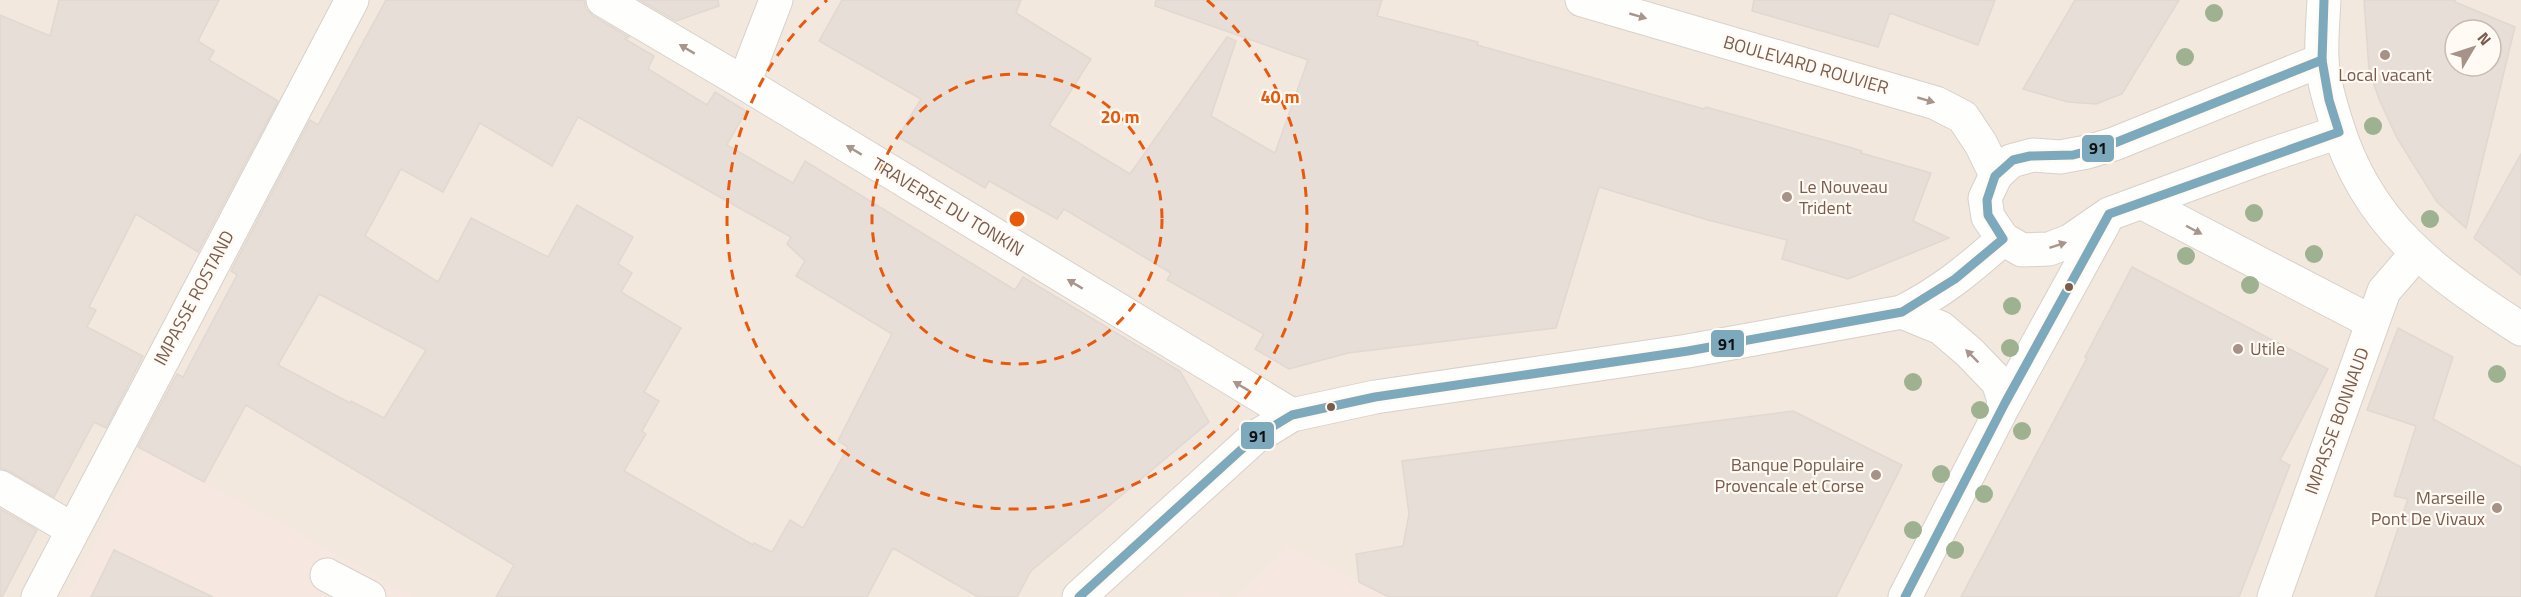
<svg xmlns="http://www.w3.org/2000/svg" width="2521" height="597" font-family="'Titillium Web',sans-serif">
  <rect width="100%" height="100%" fill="#f9f5f0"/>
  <path fill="#f2e8de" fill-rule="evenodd" d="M0,0h2521v597h-2521zM2455,30h36v36h-36z"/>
  <g fill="#f6e8e1">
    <path d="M144,450l171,92 97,55h-345z"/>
    <path d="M1288,547l71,35 30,15h-154z"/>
    <path d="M1215,591l8,6h-40l6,-5z"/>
  </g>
  <g fill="#e6ded7" stroke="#e2d8d2" stroke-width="1.5" fill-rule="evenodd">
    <path d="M59,0h160l-21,41 16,10 -5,9 69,41 -80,151 -62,-38 -47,93 7,3 -9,17 56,29 -37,72 -12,-6 -40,75 -45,-26 -9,-3v-453l50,21z"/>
    <path d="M386,0h198l2,9 7,7 36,21 -4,2 29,17 -6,13 59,36 8,-13 31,19 -19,34 66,38 12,-22 210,129 8,-13 157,94 29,51 -178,149 -14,26h-39l-85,-49 -26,49h-371l18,-32 -268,-160 -42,77 -66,-35 39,-73 6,3 54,-102 -6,-4 79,-151 8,5zM578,117l213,120 -4,7 18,17 -9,15 96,58 -54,107 10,6 -45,81 -13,-8 -18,32 -18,-9 -1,2 -129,-74 22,-37 -4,-3 17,-30 -15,-9 37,-64 -60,-36 11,-19 -14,-9 15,-27 -56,-32 -29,52 -77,-39 -33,64 -73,-46 36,-67 42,23 37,-69 72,43zM319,294l107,56 -42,68 -33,-17 -1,2 -72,-38z"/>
    <path d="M640,0h78l1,6 -43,15z"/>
    <path d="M842,0h179l-5,13 75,46 -42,66 81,49 97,-137 9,4 -25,75 64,37 33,-93 -153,-54 1,-6h226l-5,16 101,26 -1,3 227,64 2,-2 129,36 27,8 -1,2 70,20 -18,48 36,17 -101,41 -66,-20 5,-19 -79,-20 -109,-33 -43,141 -208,25 -59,16 -34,-20 9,-15 -97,-54 4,-7 -107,-64 -7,10 -68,-38 -4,7 -87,-51 23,-38 -102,-58z"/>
    <path d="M1754,0h241l-17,45 -88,-32 -12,34 -126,-36z"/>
    <path d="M2075,0h104l-57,94 -26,10 -28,-2 -45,-13z"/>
    <path d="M2364,0h91v2l60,25 -49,201 -29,-26 -40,-64 -18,-39 -10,-29zM2455,30h36v36h-36z"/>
    <path d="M2521,154v121l-47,-37z"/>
    <path d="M2132,267l196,102 -48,91 10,5 -51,132h-278l126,-239 -2,-1z"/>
    <path d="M2398,328l55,29 -20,62 88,48v130h-146l33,-98 -14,-3 22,-70 -49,-16z"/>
    <path d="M1793,411l109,54 -66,132h-447l-30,-15 -3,-28 47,-8 6,-32 -7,-53z"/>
    <path d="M0,509l37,21 -35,67h-2z"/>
    <path d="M114,550l99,47h-122z"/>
  </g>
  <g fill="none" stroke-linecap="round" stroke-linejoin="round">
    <defs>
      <g id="minor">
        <path d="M603,0l141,83 548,332"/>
        <path d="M1582,0l354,103 27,14 18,27 15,31"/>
        <path d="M2324,0c-1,20 -3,40 -2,60 1,21 8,42 14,62 31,104 99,151 185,207"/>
        <path d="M2322,60l-208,84 -27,8 -27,5 -27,-2 -22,6 -15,14 -11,23 3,19 15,22 19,11 27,-1 21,-8 39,-27 152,-56 78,-26"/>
        <path d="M744,83l32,-83"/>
        <path d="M2143,203l229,119"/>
        <path d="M1902,312l39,16 28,24 29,30 7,21"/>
        <path d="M0,487l72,42"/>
        <path d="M327,575l42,22"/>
        <path d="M38,597l314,-597"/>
        <path d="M1079,597l175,-159 38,-23 83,-18 313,-46 214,-39c41,-21 67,-43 101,-73"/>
        <path d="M1905,597l100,-194 99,-180"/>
        <path d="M2274,597l110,-306 32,-37"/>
      </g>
    </defs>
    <use href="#minor" stroke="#d7d1cb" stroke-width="35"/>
    <use href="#minor" stroke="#fefefd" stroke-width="33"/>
    <defs>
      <g id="bus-1">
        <path d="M1079,597l175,-159 38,-23 83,-18 313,-46 214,-39 53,-33 48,-40 -15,-24 -1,-15 8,-24 18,-16 17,-4 43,-1 34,-9 215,-86"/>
        <path d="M1905,597l100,-194 104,-189 230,-82 -10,-32 -7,-40 2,-60"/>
      </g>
    </defs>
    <use href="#bus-1" stroke="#fffaf3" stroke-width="14"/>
    <use href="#bus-1" stroke="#7da9bc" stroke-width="9"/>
  </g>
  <g fill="#9eb190">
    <circle cx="2214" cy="13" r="9"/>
    <circle cx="2185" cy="57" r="9"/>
    <circle cx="2373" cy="126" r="9"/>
    <circle cx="2254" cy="213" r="9"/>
    <circle cx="2430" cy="219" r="9"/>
    <circle cx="2314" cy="254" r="9"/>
    <circle cx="2186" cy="256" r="9"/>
    <circle cx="2250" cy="285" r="9"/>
    <circle cx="2012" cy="306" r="9"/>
    <circle cx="2010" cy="348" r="9"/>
    <circle cx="2497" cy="374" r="9"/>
    <circle cx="1913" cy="382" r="9"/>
    <circle cx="1980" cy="410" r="9"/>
    <circle cx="2022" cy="431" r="9"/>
    <circle cx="1941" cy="474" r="9"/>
    <circle cx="1984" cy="494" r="9"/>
    <circle cx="1913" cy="530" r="9"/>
    <circle cx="1955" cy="550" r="9"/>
  </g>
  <defs><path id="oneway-solid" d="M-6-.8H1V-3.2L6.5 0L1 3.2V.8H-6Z" transform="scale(1.5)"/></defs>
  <g fill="#a8958b">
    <use href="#oneway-solid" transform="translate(1638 16) rotate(16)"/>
    <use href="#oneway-solid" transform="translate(687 49) rotate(-149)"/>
    <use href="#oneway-solid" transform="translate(1926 100) rotate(16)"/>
    <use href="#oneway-solid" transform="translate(854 150) rotate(-149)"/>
    <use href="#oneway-solid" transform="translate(2194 230) rotate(28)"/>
    <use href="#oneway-solid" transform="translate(2058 245) rotate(-18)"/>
    <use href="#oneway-solid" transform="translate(1075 284) rotate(-149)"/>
    <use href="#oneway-solid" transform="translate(1972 356) rotate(-135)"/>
    <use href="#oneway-solid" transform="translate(1241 386) rotate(-149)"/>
  </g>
  <g fill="none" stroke="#e8590c" stroke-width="3" stroke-dasharray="10 8">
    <circle cx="1017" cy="219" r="145"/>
    <path d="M1207 0A290 290 0 1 1 827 0"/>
  </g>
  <g fill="#a69286" stroke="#fffaf3" stroke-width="2">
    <circle cx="2385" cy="55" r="6"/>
    <circle cx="1787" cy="197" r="6"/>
    <circle cx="2238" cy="349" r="6"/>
    <circle cx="1876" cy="475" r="6"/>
    <circle cx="2497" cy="508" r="6"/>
  </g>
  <g fill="#7a5c4d" stroke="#fffaf3" stroke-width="2">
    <circle cx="2069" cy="287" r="5"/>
    <circle cx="1331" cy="407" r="5"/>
  </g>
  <g text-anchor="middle" stroke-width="4.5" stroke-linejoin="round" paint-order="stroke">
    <g font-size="18" fill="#7a5c4d" stroke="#fffaf3">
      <text transform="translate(1806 65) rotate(16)" y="6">BOULEVARD ROUVIER</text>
      <text transform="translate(948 207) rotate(31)" y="6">TRAVERSE DU TONKIN</text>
      <text transform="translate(194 298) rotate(-62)" y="6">IMPASSE ROSTAND</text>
      <text transform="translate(2337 421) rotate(-70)" y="6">IMPASSE BONNAUD</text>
    </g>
    <g font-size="18" fill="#7a5c4d" stroke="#fffaf3" text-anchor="start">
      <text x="2385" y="81" text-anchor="middle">Local vacant</text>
      <text x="1799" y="193">Le Nouveau<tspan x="1799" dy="21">Trident</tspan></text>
      <text x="2250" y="355">Utile</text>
      <text x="1864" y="471" text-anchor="end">Banque Populaire<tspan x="1864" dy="21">Provencale et Corse</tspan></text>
      <text x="2485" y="504" text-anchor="end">Marseille<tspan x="2485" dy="21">Pont De Vivaux</tspan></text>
    </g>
  </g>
  <circle cx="1017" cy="219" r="9" fill="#e8590c" stroke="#fffaf3" stroke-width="3"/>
  <g font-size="18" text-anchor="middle" font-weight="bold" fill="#e8590c" stroke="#fffaf3" stroke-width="4.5" stroke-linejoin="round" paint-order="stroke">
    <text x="1280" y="103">40 m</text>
    <text x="1120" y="123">20 m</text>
  </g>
  <g stroke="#fffaf3" stroke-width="2">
    <rect x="2081" y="134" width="34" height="29" rx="6" fill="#7da9bc"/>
    <rect x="1710" y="329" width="35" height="29" rx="6" fill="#7da9bc"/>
    <rect x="1240" y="421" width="35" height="29" rx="6" fill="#7da9bc"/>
  </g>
  <g font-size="16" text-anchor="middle" font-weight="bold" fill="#111">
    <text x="2098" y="154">91</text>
    <text x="1727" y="350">91</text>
    <text x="1258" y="442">91</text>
  </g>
  <g transform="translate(2473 48) rotate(51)"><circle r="28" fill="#fffaf3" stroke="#cabbb1" stroke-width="1.5"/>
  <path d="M0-4.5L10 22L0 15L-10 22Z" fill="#a69286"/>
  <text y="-9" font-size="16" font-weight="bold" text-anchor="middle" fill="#7a5c4d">N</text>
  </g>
</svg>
